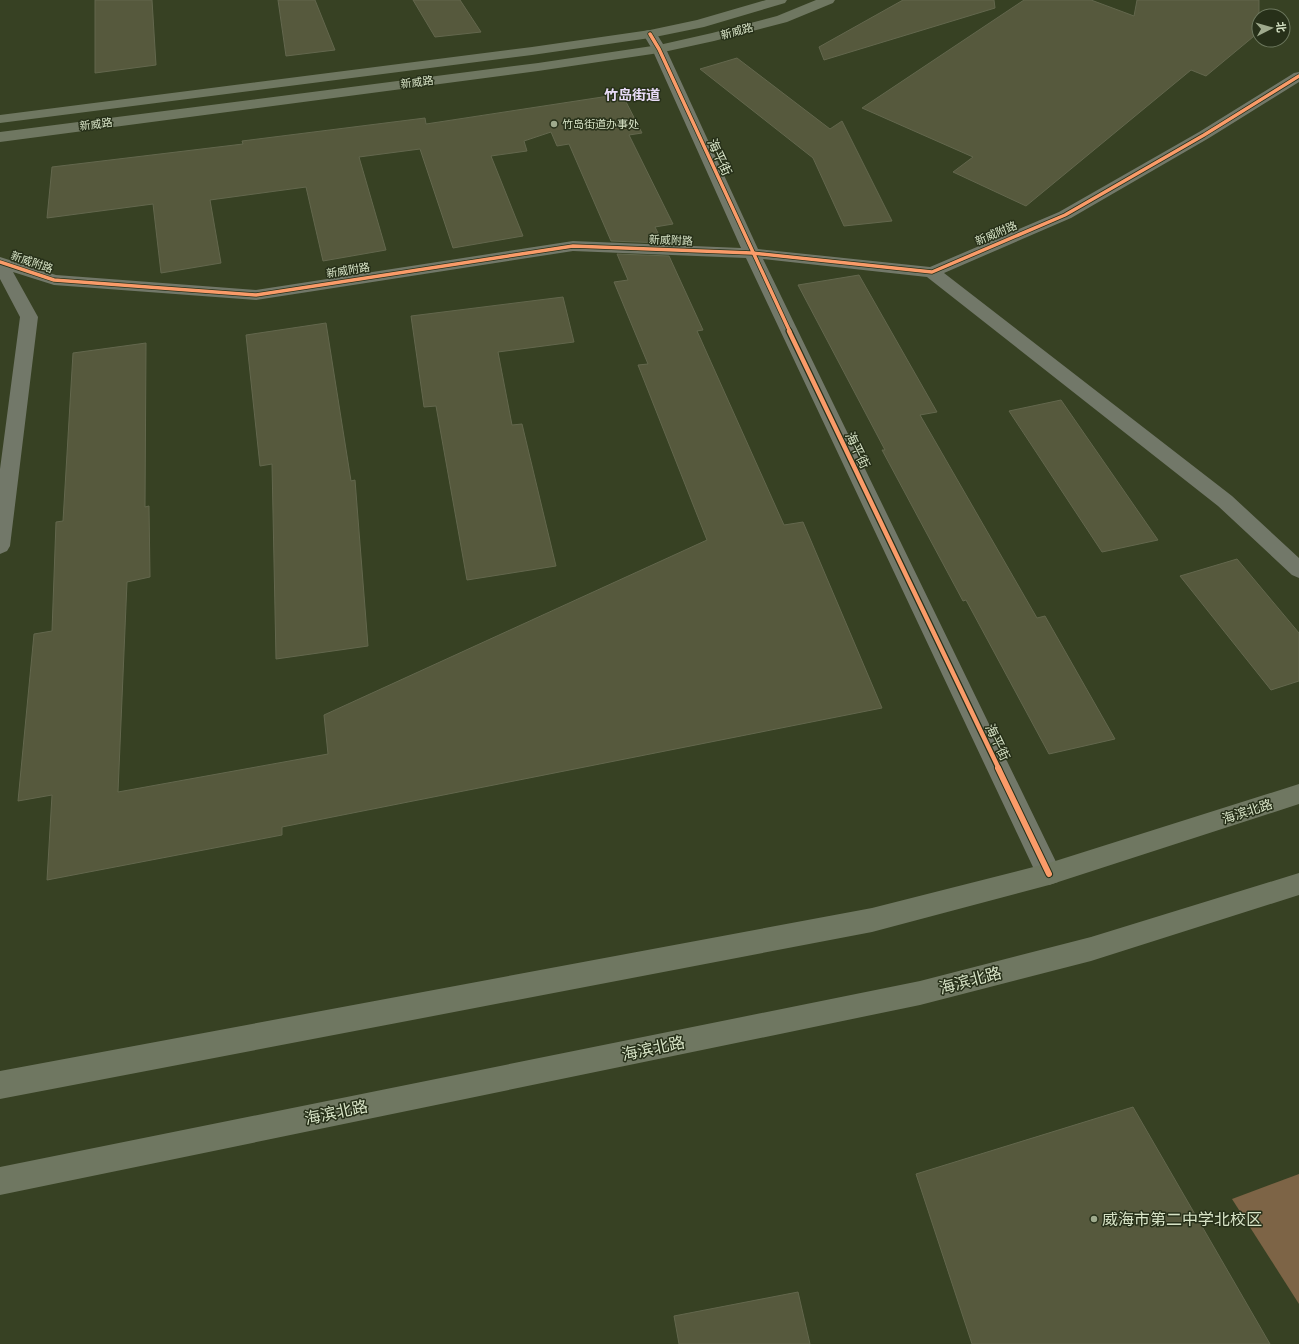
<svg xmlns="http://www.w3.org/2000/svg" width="1299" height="1344" font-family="Rubik,'Noto Sans SC',sans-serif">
  <rect width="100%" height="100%" fill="#374123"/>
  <path fill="#7d6446" d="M1299,1174v130l-67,-105z"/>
  <g fill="#56593d" stroke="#63674d">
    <path d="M95,0h57l4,65 -61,8z"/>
    <path d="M278,0h37l20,50 -49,6z"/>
    <path d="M413,0h47l21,32 -46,5z"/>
    <path d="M903,0h91l1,8 -171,52 -5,-13z"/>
    <path d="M1024,0h67l43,16 3,-16h122v32l-53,44 -15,-6 -165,136 -73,-34 20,-15 -111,-49z"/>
    <path d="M737,58l93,71 12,-8 50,100 -48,5 -31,-68 -113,-89z"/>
    <path d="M622,94l20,39 -13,2 44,89 -18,3 8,16 -52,-2 -42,-97 -12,2 -6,-14 -27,9 3,10 -36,5 32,80 -70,12 -33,-99 -61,8 27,93 -63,11 -17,-74 -96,13 11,63 -60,10 -8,-69 -106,14 5,-51 191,-23 -1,-3 183,-23 1,6z"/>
    <path d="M617,254l52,2 34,74 -6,1 87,194 19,-3 79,186 -600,119v8l-235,45 5,-85 -34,6 16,-167 18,-3 4,-109 7,-1 10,-168 73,-10 -1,164 4,-1 1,71 -23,5 -9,210 210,-38 -4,-39 383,-175 -69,-175 10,-1 -34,-82 14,-2z"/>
    <path d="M859,275l78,137 -17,3 117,203 8,-2 70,123 -66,15 -83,-154 -3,1 -81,-151h3l-87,-165z"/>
    <path d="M563,297l11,45 -76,10 14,73 10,-1 34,142 -89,14 -31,-174 -12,1 -13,-91z"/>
    <path d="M326,323l25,158 4,-1 13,166 -92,13 -4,-195 -12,2 -14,-131z"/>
    <path d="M1061,400l97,140 -56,12 -93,-141z"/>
    <path d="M1237,559l62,74v48l-28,9 -91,-114z"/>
    <path d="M1133,1107l137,237h-298l-56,-170z"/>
    <path d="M798,1292l12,52h-131l-5,-28z"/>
  </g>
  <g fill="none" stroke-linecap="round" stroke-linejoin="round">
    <path fill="#727869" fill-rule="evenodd" d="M650,30l5,1 11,18 92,200 172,18 129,-55 140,-80 95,-59 5,-1v10l-90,56 -138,80 -127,55 288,223 67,62v20l-7,-3 -74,-69 -291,-229 -164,-18 295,607 3,8 -3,8 -9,3 -9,-3 -294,-624 -173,-7 -317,49 -202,-15 -41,-13 25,45 -28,229 -3,5 -7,3v-85l20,-152 -20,-38v-22l56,18 200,15 317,-49 168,7 -89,-199 -9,-15 2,-3z"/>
    <g fill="#6f7761" fill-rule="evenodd">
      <path d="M766,0h21l-2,3 -81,24 -54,11 -118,17 -532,68v-8l532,-68 118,-17 47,-10z"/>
      <path d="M816,0h19l-2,3 -46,19 -73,19 -55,12 -121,18 -538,71v-10l538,-69 121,-18 53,-12 65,-17z"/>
      <path d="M1299,784v20l-250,81 -177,47 -872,167v-28l872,-163 177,-45z"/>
      <path d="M1299,873v22l-208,66 -171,44 -920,190v-28l920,-186 171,-44z"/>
    </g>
    <defs>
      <g id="cycleway-far2">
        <path d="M650,34l9,15 131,283"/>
        <path d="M0,262l54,18 202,15 317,-49 179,7 180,19 133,-57 139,-80 95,-59"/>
      </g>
      <path id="cycleway-far1" d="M789,331l210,438"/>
      <path id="cycleway" d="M998,768l51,106"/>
    </defs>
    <use href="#cycleway-far2" stroke="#273019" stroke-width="5"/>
    <use href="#cycleway-far1" stroke="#273019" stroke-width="7"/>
    <use href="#cycleway" stroke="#273019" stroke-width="8"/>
    <use href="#cycleway-far2" stroke="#fa9b69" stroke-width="3.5"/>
    <use href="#cycleway-far1" stroke="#fa9b69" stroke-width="4.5"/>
    <use href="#cycleway" stroke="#fa9b69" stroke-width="6"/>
  </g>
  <g fill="#9faa8d" stroke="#273019" stroke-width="1.5">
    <circle cx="554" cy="124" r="4"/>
    <circle cx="1094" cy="1219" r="4"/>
  </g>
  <g text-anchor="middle" stroke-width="3" stroke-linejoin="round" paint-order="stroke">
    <g font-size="11" fill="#d7e3c6" stroke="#273019">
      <text transform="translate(737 31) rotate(-15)" y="4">新威路</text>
      <text transform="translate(417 82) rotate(-7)" y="4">新威路</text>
      <text transform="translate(96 124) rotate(-7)" y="4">新威路</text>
      <text transform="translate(996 233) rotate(-23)" y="4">新威附路</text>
      <text transform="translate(671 240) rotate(2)" y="4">新威附路</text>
      <text transform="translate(32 262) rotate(19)" y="4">新威附路</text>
      <text transform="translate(348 270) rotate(-9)" y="4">新威附路</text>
    </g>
    <g font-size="11" fill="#d7e3c6" stroke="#273019" text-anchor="start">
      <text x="562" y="128">竹岛街道办事处</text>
    </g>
    <g font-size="13" fill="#d7e3c6" stroke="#273019">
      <text transform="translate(720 157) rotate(65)" y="5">海平街</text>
      <text transform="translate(858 450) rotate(64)" y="5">海平街</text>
      <text transform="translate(998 742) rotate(64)" y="5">海平街</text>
      <text transform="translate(1247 811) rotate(-18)" y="5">海滨北路</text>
    </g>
    <g font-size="14" font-weight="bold" fill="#e9dcf8" stroke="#273019">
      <text x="632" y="100">竹岛街道</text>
    </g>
    <g font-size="16" fill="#d7e3c6" stroke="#273019">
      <text transform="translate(970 980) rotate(-15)" y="6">海滨北路</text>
      <text transform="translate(653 1048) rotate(-12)" y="6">海滨北路</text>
      <text transform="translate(336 1112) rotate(-12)" y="6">海滨北路</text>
    </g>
    <g font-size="16" fill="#d7e3c6" stroke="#273019" text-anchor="start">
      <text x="1102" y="1225">威海市第二中学北校区</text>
    </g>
  </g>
  <g transform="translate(1271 28) rotate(84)"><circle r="19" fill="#273019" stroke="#6d785e"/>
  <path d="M0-3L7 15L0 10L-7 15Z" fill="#9faa8d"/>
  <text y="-6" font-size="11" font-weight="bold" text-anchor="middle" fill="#d7e3c6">北</text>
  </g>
</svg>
